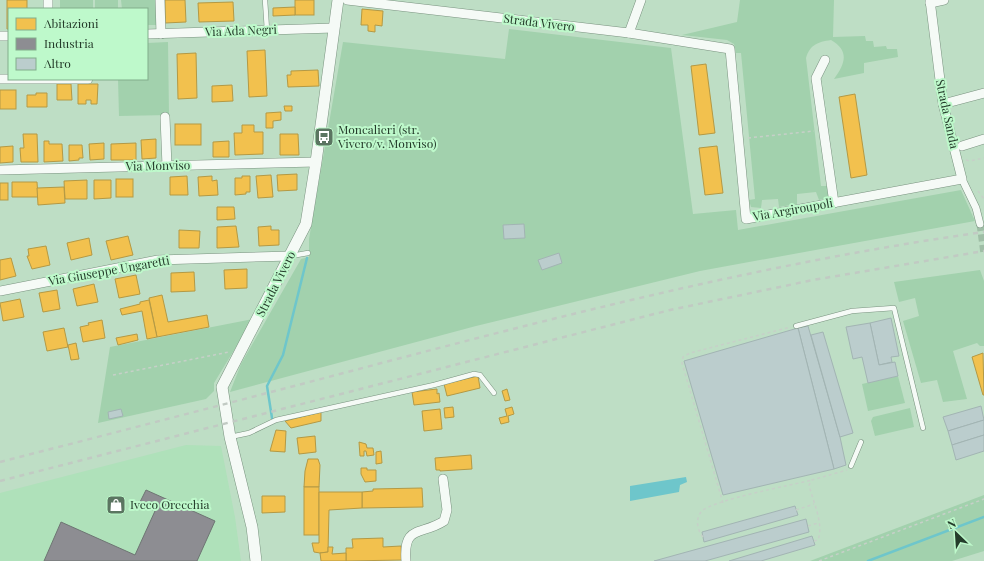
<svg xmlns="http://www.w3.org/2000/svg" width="984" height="561" font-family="'Playfair Display',serif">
  <rect width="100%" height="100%" fill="#bedec5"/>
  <path fill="#afe1ba" d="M186,445l35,1 14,71 6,44h-241v-68z"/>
  <g fill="#a2d1ad">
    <rect x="60" y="0" width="33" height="9"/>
    <rect x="95" y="0" width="23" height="9"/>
    <path d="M121,0h35l1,25h-10v-16h-25z"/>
    <path d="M740,0h94l-1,37 32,-1 1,5h7l1,6 12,-1 1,3h10l1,8 -34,6v10l-30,6c11,-15 16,-28 -3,-39 -14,2 -21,5 -25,18l15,128h8v9l-2,3 -8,2 -3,-8 -19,2v10l-18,3 -1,-8 -16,1 -1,8 -10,-1 -2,-7 6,-1 -14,-146h-5l-2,-9 -7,-4 -45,-5 55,-13z"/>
    <path d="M509,29l162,19 22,166 43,-4 2,20 223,-40 14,31 -275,50 -224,55 -246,66 11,-28 60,-105 8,-2v-18l34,-197 162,17z"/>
    <path d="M168,42l1,73 -50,1 -1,-37h29v-36z"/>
    <path d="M980,270l4,11v65h-4l-3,-3 -24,8 14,48 -24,3 -6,-22 -16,3 -18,-62 16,-5 -4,-18 -16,4 -5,-20z"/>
    <path d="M253,319l-39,64v8l-8,8 -108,24 12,-76z"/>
    <path d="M898,376l7,27 -37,8 -6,-27z"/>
    <path d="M910,408l4,19 -39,9 -4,-15 2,-4z"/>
    <path d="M984,495v56l-32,10h-142z"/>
  </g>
  <path fill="#6ec6cb" d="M686,477l1,5 -7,3 -1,7 -49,9v-15z"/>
  <g fill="#f2c14e" stroke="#b49944">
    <path d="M7,0h20v9h-18v20h-2z"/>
    <path d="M165,0h20l1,22 -21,1z"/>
    <rect x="295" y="0" width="19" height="15"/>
    <path d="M233,2l1,19 -35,1 -1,-19z"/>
    <path d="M295,7v8l-22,1v-8z"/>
    <path d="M362,9l21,2 -1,15 -7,-1v7l-7,-1v-6h-7z"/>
    <path d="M265,50l2,46 -18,1 -2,-46z"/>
    <path d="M196,53l1,45 -19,1 -1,-45z"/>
    <path d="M706,64l9,69 -16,2 -8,-69z"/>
    <path d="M318,70l1,16 -31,1 -1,-12h4v-4z"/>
    <path d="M57,84h14l1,16h-15z"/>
    <path d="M78,84h20l-1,20h-6v-4h-5v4h-8z"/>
    <path d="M232,85l1,16 -21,1v-16z"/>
    <rect x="0" y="90" width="16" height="19"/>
    <path d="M36,93h11v14h-20v-12h9z"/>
    <path d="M855,94l12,81 -16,3 -12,-81z"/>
    <path d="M284,106h8v5h-7z"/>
    <path d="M281,112v8l-8,1v7h-7v-15z"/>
    <rect x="175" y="124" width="26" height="21"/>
    <path d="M242,125h12v7h9v22l-28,1 -1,-22h8z"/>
    <path d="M23,134h14l1,28h-17l-1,-14h4z"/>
    <path d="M280,134h18l1,21h-19z"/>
    <path d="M156,139v19l-14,1 -1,-19z"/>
    <path d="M44,141h5v3h13l1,17 -19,1z"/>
    <path d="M229,141v16h-16v-15z"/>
    <path d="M104,143v16l-14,1 -1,-16z"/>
    <path d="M136,143v17h-25v-16z"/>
    <path d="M69,145h13l1,13h-4v2l-10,1z"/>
    <path d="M13,146v16l-13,1v-16z"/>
    <path d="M717,146l6,47 -18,2 -6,-47z"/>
    <path d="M297,174v16l-19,1 -1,-16z"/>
    <path d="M271,175l2,22 -15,1 -2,-22z"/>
    <path d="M187,176l1,19h-18v-18z"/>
    <path d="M212,176v5l5,-1 1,15 -19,1 -1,-19z"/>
    <path d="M242,176h8v16h-4v2l-11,1v-17h7z"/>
    <rect x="116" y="179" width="17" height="18"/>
    <path d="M87,180v19h-22l-1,-18z"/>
    <path d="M94,180h17v18l-17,1z"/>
    <path d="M12,182h25l1,15h-26z"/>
    <rect x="0" y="183" width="8" height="17"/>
    <path d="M64,187l1,16 -27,2 -1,-17z"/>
    <path d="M217,207h17l1,12 -18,1z"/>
    <path d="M236,226l3,21 -22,1v-21z"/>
    <path d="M271,226v4h8v15l-20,1 -1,-19z"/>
    <path d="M179,230l21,1 -1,17h-20z"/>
    <path d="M128,236l5,19 -22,5 -5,-19z"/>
    <path d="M89,238l3,17 -21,5 -4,-17z"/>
    <path d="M46,246l4,19 -18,4 -5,-13h2l-1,-7z"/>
    <path d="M11,258l5,18 -16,4v-20z"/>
    <path d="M247,269v19l-22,1 -1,-19z"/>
    <path d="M194,272l1,19 -24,1v-19z"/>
    <path d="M136,275l4,19 -21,4 -4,-19z"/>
    <path d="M94,284l4,18 -21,4 -4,-17z"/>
    <path d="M57,290l3,19 -17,3 -4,-19z"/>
    <path d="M162,295l6,27 39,-7 2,12 -52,10 -8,-39z"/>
    <path d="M20,299l4,18 -21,4 -3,-18z"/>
    <path d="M149,300l8,37 -10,2 -5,-28 -20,4 -2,-6 20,-5v-2z"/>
    <path d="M102,320l3,18 -22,4 -3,-15 9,-2 -1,-2z"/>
    <path d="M64,328l4,19 -21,4 -4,-19z"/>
    <path d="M137,334l1,6 -20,5 -2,-7z"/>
    <path d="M76,343l3,16 -8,1 -3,-15z"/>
    <path d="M983,353l1,42h-1l-11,-38z"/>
    <path d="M478,376l2,12 -33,8 -3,-12z"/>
    <path d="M437,389v5l2,-1 1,9 -26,3 -2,-13z"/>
    <path d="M507,389l3,11 -5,1 -3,-10z"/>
    <path d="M453,407l1,10 -9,1 -1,-10z"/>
    <path d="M512,407l2,7 -6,2 1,6 -8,2 -2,-6 8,-2 -2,-7z"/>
    <path d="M440,409l2,20 -18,2 -2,-20z"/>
    <path d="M321,412v9l-30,7 -6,-7z"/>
    <path d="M276,430l10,1 -1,21 -15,-1z"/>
    <path d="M315,436l1,16 -17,2 -2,-16z"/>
    <path d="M359,442l7,2 1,4h6l1,7 -7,1 -1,-5h-2v5h-4z"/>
    <path d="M381,451l1,12 -6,1v-12z"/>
    <path d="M471,455l1,14 -32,2v-1h-4l-1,-12z"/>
    <path d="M308,459h10l2,6 -1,22h-15l1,-16z"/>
    <path d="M361,468h6v2h9v11l-11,1 -4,-8z"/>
    <rect x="304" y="487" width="15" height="48"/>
    <path d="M422,488l1,19 -61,1v-16l11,-1v-2z"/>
    <path d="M319,492h43v16l-33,2 -1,42 -8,1 -6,-1 -2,-9h7z"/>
    <path d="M262,496h23v16l-23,1z"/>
    <path d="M383,538v9l18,-1 1,14 -56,1v-13h7l-1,-9z"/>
    <path d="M328,547h5l-1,7 14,-1v8h-25l-1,-8 8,-1z"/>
  </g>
  <path fill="#8d8d92" stroke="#6e7573" d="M146,490l69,31 -18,40h-153l17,-39 74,33 20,-44 -16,-7z"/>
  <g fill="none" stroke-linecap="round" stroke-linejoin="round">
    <g stroke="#6ec6cb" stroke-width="2.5">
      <path d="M272,418l-5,-32 16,-31 24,-97"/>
      <path d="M868,561l116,-44"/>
    </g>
  </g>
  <g fill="#bbcdcd" stroke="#a2b4b3">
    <path d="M524,224l1,14 -21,1 -1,-14z"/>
    <path d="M559,253l3,10 -20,7 -4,-10z"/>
    <path d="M891,318l8,38 -8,1 1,5 -13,3 -9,-42z"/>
    <path d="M870,323l9,42 16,-3 3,14 -30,7 -6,-26 -9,2 -7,-32z"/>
    <path d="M808,326l32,111 6,28 -12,4 -36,-141z"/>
    <path d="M798,328l36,141 -111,26 -39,-134z"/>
    <path d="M823,332l30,101 -13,4 -29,-102z"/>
    <path d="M981,406l3,14 -36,11 -5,-14z"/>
    <path d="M121,409l2,7 -14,3 -1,-7z"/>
    <path d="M984,420v15l-32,10 -4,-14z"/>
    <path d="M984,435v16l-28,9 -4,-15z"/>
    <path d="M795,506l3,9 -94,27 -2,-10z"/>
    <path d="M806,519l3,13 -104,29h-51z"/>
    <path d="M812,536l3,9 -54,16h-32z"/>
  </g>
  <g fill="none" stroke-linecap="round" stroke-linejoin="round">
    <path stroke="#9fbea6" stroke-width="7" stroke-dasharray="7 3.5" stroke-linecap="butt" d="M980,224l4,30"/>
    <defs>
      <g id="service">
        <path d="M265,0l2,30"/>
        <path d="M291,256l17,-3"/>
        <path d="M796,326l56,-15 42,-3 29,120"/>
        <path d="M230,437l19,-4 27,-13 158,-35 40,-11 6,1 14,18"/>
        <path d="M851,466l10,-24"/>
      </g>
      <path id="pedestrian" d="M962,179l14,29 4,16"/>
      <g id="minor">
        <path d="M160,0l1,34"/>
        <path d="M347,0l282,33 101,16 16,170 216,-40 -19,-75 -13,-104"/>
        <path d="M930,3l14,-3"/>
        <path d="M48,9v-9"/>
        <path d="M629,33l12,-33"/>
        <path d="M147,34l187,-6"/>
        <path d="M0,36h9"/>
        <path d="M825,60l-9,18 18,125"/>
        <path d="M0,79h88"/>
        <path d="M943,104l41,-11"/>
        <path d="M165,117l2,49"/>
        <path d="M962,146l22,-7"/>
        <path d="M0,170l316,-8"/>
        <path d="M0,291l158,-31 133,-4"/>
        <path d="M406,561c-3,-37 15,-25 38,-40l3,-11 -4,-31"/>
      </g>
      <path id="tertiary" d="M256,561l-4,-34 -22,-90 -8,-50 84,-163 10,-62 22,-162"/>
    </defs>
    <use href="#service" stroke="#79927f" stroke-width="5.5"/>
    <use href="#pedestrian" stroke="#79927f" stroke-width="8"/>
    <use href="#minor" stroke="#79927f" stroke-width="10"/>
    <use href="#tertiary" stroke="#79927f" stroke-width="12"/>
    <g stroke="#c6d0c8" stroke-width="1.5" stroke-dasharray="3 3" stroke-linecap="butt">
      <path d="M748,138l66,-7"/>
      <path d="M966,160l4,1 14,-3"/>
      <path d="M978,191l6,8"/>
      <path d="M113,375l116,-23"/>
      <path d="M723,503l-41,-140 1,-6 7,-4 101,-26"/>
      <path d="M796,510l18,-6"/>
      <path d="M808,526l10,-3"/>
      <path d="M703,537c-6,-7 -8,-19 -1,-26 11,-11 90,-26 110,-31"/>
      <path d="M814,541l4,-1c6,-17 -5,-38 -9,-55l3,-5 35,-10"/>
      <path d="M819,561l165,-62"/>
    </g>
    <use href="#service" stroke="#f5faf6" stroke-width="4.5"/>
    <use href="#pedestrian" stroke="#f5faf6" stroke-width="7"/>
    <use href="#minor" stroke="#f5faf6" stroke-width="9"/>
    <use href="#tertiary" stroke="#f5faf6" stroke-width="11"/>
    <g stroke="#c1cac3" stroke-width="2.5" stroke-dasharray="5 5" stroke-linecap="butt">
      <path d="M0,462c125,-32 249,-64 374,-97 201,-53 403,-104 610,-133"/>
      <path d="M0,481l670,-171 143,-30 171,-29"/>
    </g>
  </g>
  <defs>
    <symbol id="bus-square" viewBox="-11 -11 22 22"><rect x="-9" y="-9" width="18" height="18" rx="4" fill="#5b7561" stroke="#bef9cb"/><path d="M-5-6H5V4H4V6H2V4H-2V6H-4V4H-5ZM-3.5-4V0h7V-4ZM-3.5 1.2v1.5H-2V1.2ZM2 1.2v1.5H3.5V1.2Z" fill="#fff"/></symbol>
    <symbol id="shop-square" viewBox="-11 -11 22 22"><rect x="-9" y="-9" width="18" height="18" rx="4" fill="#5b7561" stroke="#bef9cb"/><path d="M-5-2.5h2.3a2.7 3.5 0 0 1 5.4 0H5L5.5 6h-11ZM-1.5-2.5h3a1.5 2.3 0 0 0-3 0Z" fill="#fff"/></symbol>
  </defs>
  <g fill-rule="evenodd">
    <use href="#bus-square" x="313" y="126" width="22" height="22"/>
    <use href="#shop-square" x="105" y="494" width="22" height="22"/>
  </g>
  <g text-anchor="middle" stroke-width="4" stroke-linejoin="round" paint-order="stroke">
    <g font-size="12" fill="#253c2b" stroke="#bef9cb">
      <text transform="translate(539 23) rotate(7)" y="4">Strada Vivero</text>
      <text transform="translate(241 31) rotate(-2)" y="4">Via Ada Negri</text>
      <text transform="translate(947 114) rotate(78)" y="4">Strada Sanda</text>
      <text transform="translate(158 166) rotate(-1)" y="4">Via Monviso</text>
      <text transform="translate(793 210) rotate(-10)" y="4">Via Argiroupoli</text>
      <text transform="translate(109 271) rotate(-10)" y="4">Via Giuseppe Ungaretti</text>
      <text transform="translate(276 284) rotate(-63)" y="4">Strada Vivero</text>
    </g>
    <g font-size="12" fill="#253c2b" stroke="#bef9cb" text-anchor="start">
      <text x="338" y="134">Moncalieri (str.<tspan x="338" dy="14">Vivero/v. Monviso)</tspan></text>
      <text x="130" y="509">Iveco Orecchia</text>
    </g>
  </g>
  <rect x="8" y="8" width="140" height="72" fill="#bef9cb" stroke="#81ad8b"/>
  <rect x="16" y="18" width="20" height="12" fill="#f2c14e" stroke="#81ad8b"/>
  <text x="44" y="28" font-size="12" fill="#253c2b">Abitazioni</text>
  <rect x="16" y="38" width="20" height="12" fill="#8d8d92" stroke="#81ad8b"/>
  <text x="44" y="48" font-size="12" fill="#253c2b">Industria</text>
  <rect x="16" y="58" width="20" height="12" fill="#bbcdcd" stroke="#81ad8b"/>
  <text x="44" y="68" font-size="12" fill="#253c2b">Altro</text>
  <g transform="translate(956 533) rotate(335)" stroke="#bef9cb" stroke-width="3" paint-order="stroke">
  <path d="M0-3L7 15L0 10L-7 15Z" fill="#253c2b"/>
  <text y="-6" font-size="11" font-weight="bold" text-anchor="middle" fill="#253c2b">N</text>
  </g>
</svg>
